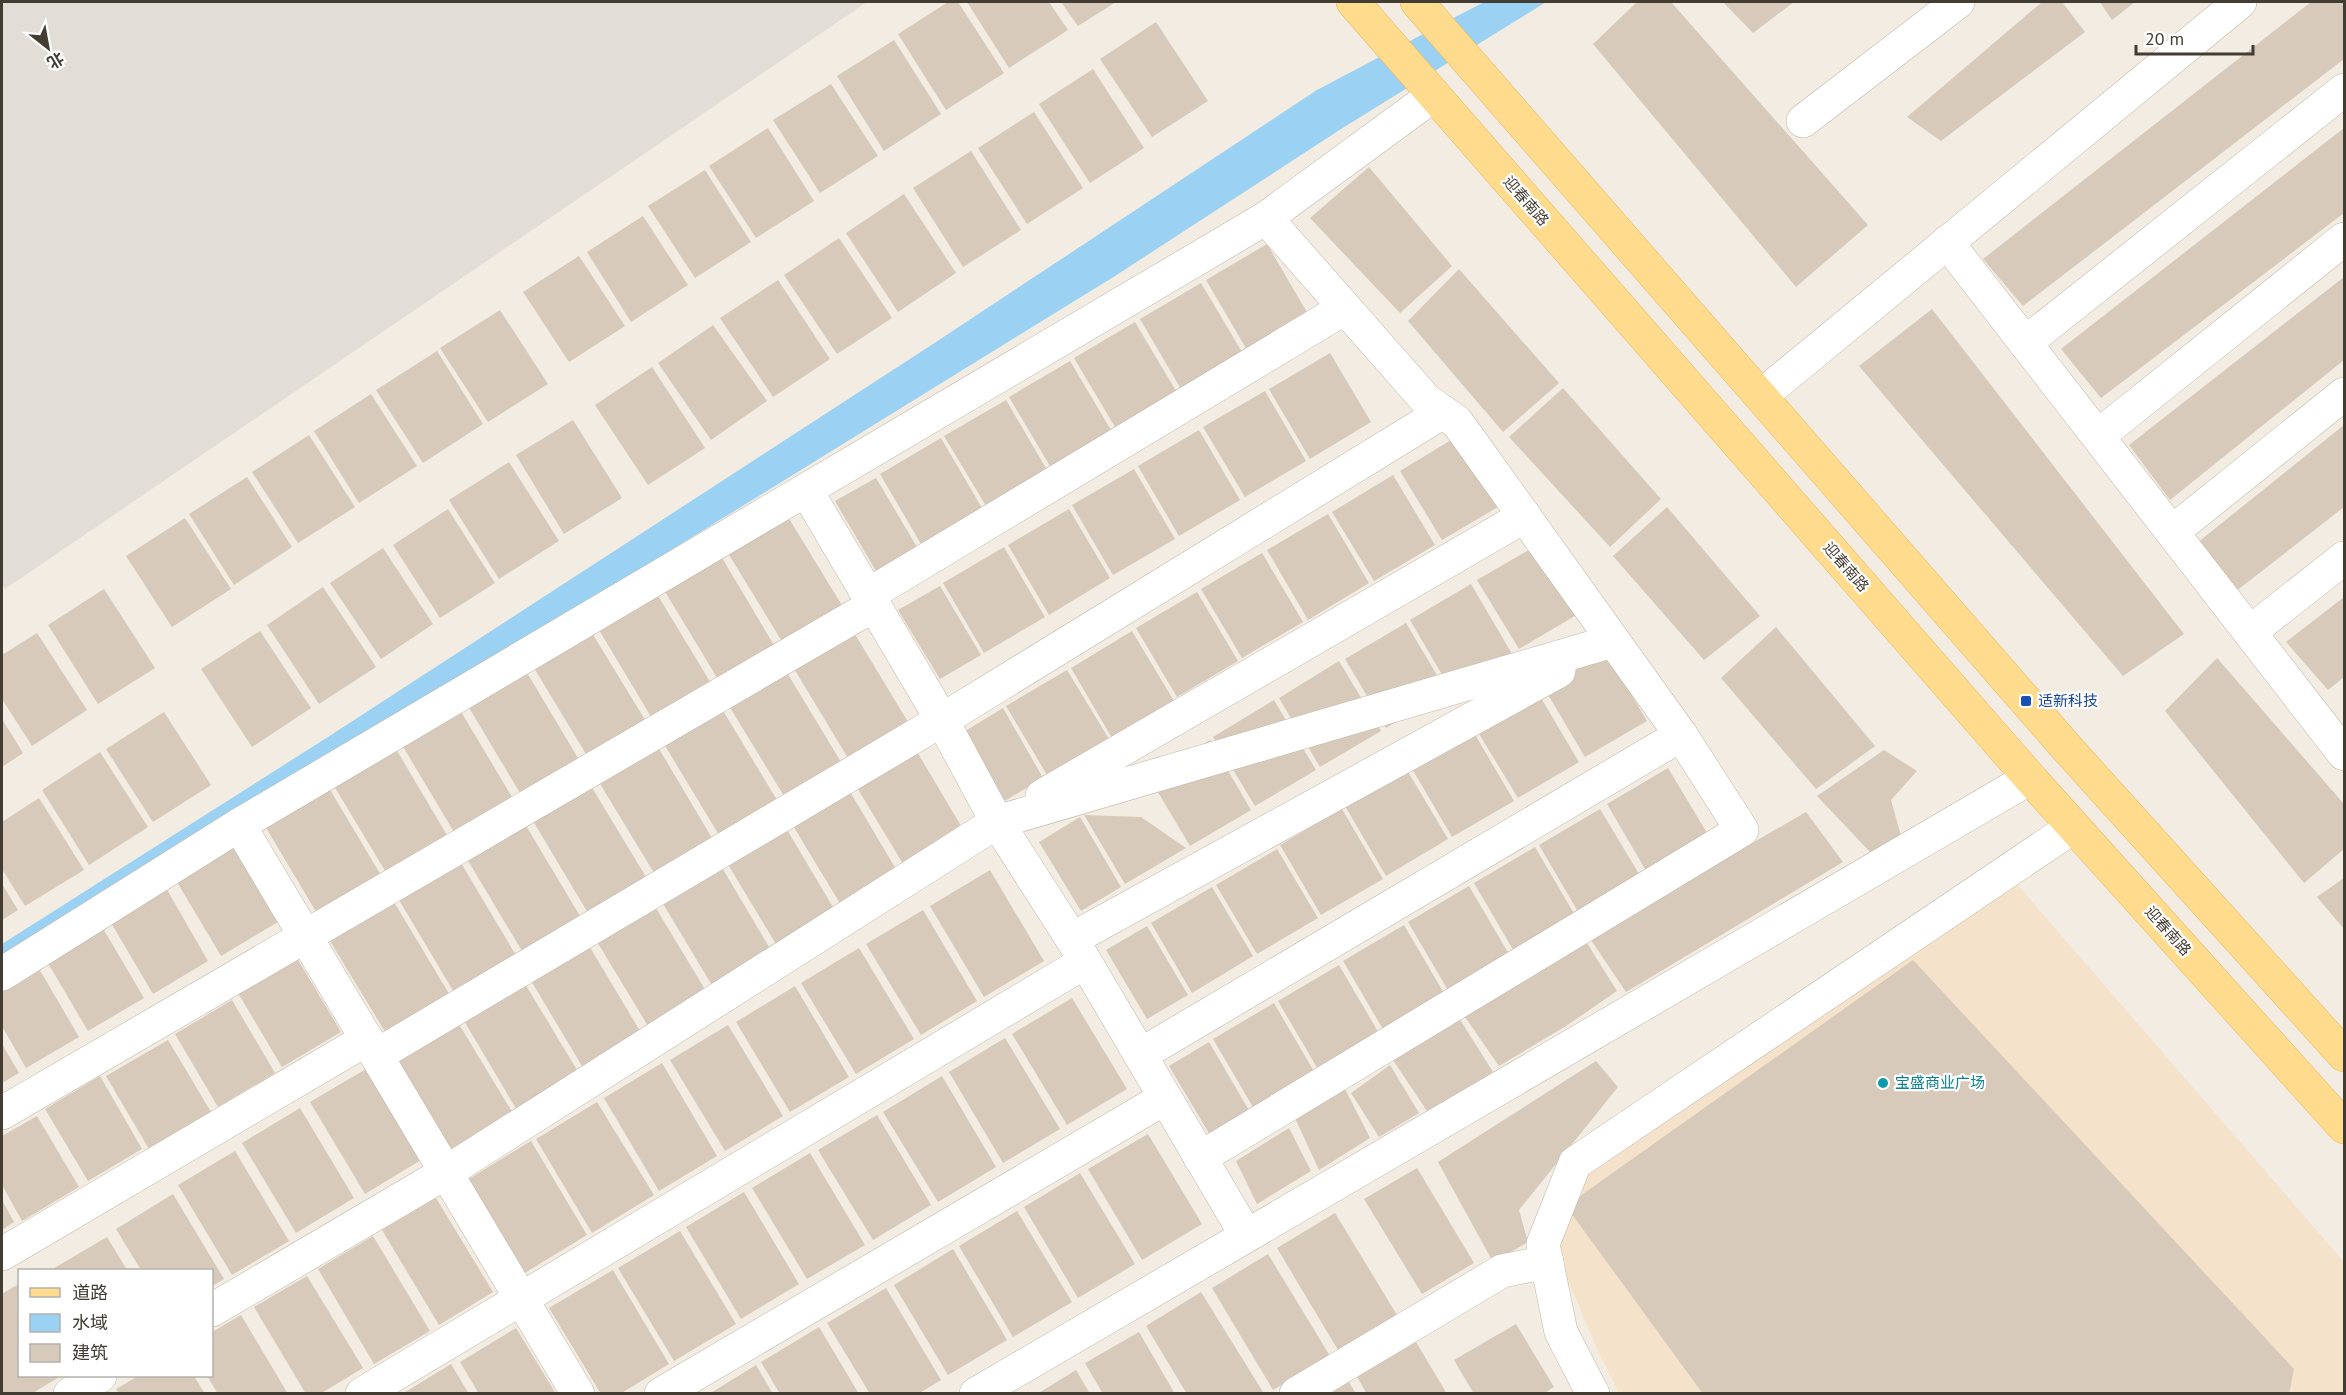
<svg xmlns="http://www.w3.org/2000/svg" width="2346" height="1395" font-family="'PT Sans','Noto Sans SC',sans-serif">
  <rect width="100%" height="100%" fill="#f2ece2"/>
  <path fill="#f5e2cb" d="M2016,883l328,379v131h-725l-22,-44 -37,-88v-31l29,-67z"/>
  <path fill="#e3ddd7" d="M2,2h865l-862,587 -3,-6z"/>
  <path fill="#9bd1f2" d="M1484,2h62l-205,127 -226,147 -1113,687v-19l326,-207 605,-393 384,-254z"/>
  <g fill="#d7caba">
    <path d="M948,2h10l46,71 -58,37 -48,-76z"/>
    <path d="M967,2h82l19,28 -59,38z"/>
    <path d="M1061,2h55l-38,24z"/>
    <path d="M1637,2h34l197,223 -72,62 -203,-243z"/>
    <path d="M1723,2h71l-41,31z"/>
    <path d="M2042,2h20l23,30 -144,109 -34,-24z"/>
    <path d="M2100,2h35l-23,18z"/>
    <path d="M2311,2h33v57l-321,247 -40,-47z"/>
    <path d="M1156,22l52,79 -56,36 -52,-78z"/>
    <path d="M894,40l47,74 -57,37 -47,-75z"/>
    <path d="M1093,69l51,79 -54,35 -51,-79z"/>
    <path d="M831,84l47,72 -58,37 -47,-73z"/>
    <path d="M1034,112l49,76 -56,36 -49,-76z"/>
    <path d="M768,128l46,73 -58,37 -47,-72z"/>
    <path d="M2344,128v85l-243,185 -40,-49z"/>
    <path d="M971,151l50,79 -58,37 -50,-79z"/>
    <path d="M1369,167l83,99 -52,47 -90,-95z"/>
    <path d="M705,170l46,72 -56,36 -47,-72z"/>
    <path d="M904,194l52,79 -58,39 -52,-79z"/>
    <path d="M643,216l45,69 -57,37 -44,-70z"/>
    <path d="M839,238l53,80 -55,36 -53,-79z"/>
    <path d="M1267,244l41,70 -61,36 -41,-70z"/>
    <path d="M579,256l46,70 -56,36 -46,-70z"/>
    <path d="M1459,269l100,114 -56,49 -95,-111z"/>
    <path d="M2344,277v83l-174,140 -41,-55z"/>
    <path d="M778,280l52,79 -57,38 -53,-79z"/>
    <path d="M1201,283l41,69 -61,37 -41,-70z"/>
    <path d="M1932,309l252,325 -61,42 -264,-310z"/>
    <path d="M500,310l48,74 -60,38 -48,-74z"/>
    <path d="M1135,322l41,69 -61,36 -41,-69z"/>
    <path d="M713,325l54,76 -56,39 -53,-77z"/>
    <path d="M437,351l46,73 -60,39 -47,-73z"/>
    <path d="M1330,353l41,69 -61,37 -41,-70z"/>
    <path d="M1070,361l41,69 -61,36 -41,-69z"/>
    <path d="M652,367l53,81 -57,37 -53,-80z"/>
    <path d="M1563,388l98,111 -51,48 -101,-110z"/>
    <path d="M1265,391l41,70 -61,36 -42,-70z"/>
    <path d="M371,394l46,72 -58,37 -45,-72z"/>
    <path d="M1006,400l41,70 -61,36 -42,-70z"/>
    <path d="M573,420l49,78 -58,36 -48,-79z"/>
    <path d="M2344,425v82l-109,85 -38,-49z"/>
    <path d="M1199,430l41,70 -61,36 -41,-70z"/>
    <path d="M1461,434l42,70 -61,36 -42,-69z"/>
    <path d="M309,435l46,72 -57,36 -46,-71z"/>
    <path d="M941,438l41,70 -61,36 -41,-70z"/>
    <path d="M509,462l50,79 -60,38 -50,-79z"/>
    <path d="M1134,469l41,70 -62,36 -41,-70z"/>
    <path d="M1393,475l42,70 -61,36 -42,-69z"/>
    <path d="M247,477l45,70 -58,38 -45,-71z"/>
    <path d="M876,478l41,69 -41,24 -41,-70z"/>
    <path d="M1667,507l93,109 -56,44 -91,-104z"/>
    <path d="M448,509l47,74 -55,35 -47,-73z"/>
    <path d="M1069,509l41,69 -61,37 -41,-70z"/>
    <path d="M1328,514l41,69 -61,37 -41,-70z"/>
    <path d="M788,517l55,90 -60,36 -55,-90z"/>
    <path d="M185,518l46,71 -59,38 -46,-71z"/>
    <path d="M1539,544l41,69 -61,36 -42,-69z"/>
    <path d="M1004,547l41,70 -61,36 -41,-70z"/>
    <path d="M383,548l50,76 -52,35 -51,-76z"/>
    <path d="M1262,553l41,69 -61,36 -41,-69z"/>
    <path d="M721,556l54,91 -56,34 -55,-91z"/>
    <path d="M1471,584l41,70 -61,36 -41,-70z"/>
    <path d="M940,586l41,69 -41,24 -42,-69z"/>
    <path d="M323,587l53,80 -57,37 -52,-79z"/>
    <path d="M104,589l51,79 -57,36 -50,-79z"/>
    <path d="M1197,592l41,69 -61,36 -41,-69z"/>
    <path d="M657,594l55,91 -59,35 -54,-90z"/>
    <path d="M2344,597v80l-16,13 -42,-48z"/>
    <path d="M1406,623l41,69 -61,36 -41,-69z"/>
    <path d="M1776,627l99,119 -59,43 -95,-111z"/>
    <path d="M260,631l51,77 -59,39 -51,-78z"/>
    <path d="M853,631l55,91 -60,36 -55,-91z"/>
    <path d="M1132,631l42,70 -62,37 -41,-70z"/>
    <path d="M37,633l50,77 -55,36 -30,-47v-44z"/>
    <path d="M592,633l55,90 -58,36 -55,-91z"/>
    <path d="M1606,652l41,69 -62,36 -41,-69z"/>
    <path d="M2217,658l127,146v45l-40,34 -139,-172z"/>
    <path d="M1339,661l42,70 -61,36 -41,-69z"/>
    <path d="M1067,670l42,69 -62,36 -41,-69z"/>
    <path d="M526,671l55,92 -58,35 -55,-92z"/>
    <path d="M786,671l55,91 -57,34 -55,-90z"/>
    <path d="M1538,693l41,69 -61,36 -42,-69z"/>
    <path d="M1274,700l42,70 -61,36 -42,-69z"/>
    <path d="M1003,708l40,70 -40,24 -41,-69z"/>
    <path d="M722,709l55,91 -58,35 -55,-91z"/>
    <path d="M460,710l55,92 -58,35 -55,-92z"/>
    <path d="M164,712l47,73 -58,37 -47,-73z"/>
    <path d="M2,719l21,34 -21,14z"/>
    <path d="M1473,731l41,70 -62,36 -41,-70z"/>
    <path d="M1210,740l41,70 -61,36 -41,-69z"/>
    <path d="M658,747l54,91 -58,35 -55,-91z"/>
    <path d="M396,749l55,93 -61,37 -56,-93z"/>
    <path d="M916,750l54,91 -59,36 -55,-91z"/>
    <path d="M1884,750l33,21 -26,29 10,36 -29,18 -55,-58z"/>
    <path d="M100,752l48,75 -59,38 -47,-75z"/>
    <path d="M1668,768l42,70 -62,36 -41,-70z"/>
    <path d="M1407,770l41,69 -62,37 -41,-70z"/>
    <path d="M591,786l55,91 -58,36 -55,-92z"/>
    <path d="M329,788l56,94 -64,38 -56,-94z"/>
    <path d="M849,790l54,91 -56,34 -55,-91z"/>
    <path d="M39,798l45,72 -59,36 -23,-37v-47z"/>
    <path d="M1342,809l41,70 -62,36 -41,-70z"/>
    <path d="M1600,809l42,70 -62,36 -41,-70z"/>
    <path d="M1806,812l37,50 -217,130 -37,-55z"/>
    <path d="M1084,815l57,2 45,31 -61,36z"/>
    <path d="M1080,817l41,70 -40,24 -42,-69z"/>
    <path d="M525,824l55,92 -58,35 -55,-92z"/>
    <path d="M786,828l54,91 -58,35 -55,-91z"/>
    <path d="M231,843l47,79 -57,34 -47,-79z"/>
    <path d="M1535,847l41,70 -61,36 -41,-70z"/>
    <path d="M1277,849l41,69 -61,36 -41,-69z"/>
    <path d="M461,863l56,94 -62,37 -56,-94z"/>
    <path d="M721,866l54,91 -59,35 -54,-90z"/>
    <path d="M990,870l54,91 -60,36 -54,-91z"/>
    <path d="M2344,878v51l-27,-32z"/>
    <path d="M2,884l16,26 -16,10z"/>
    <path d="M1469,886l41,70 -61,36 -41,-70z"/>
    <path d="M1212,887l41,69 -61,37 -41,-70z"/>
    <path d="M166,888l42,73 -55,33 -43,-73z"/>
    <path d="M394,902l57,95 -64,38 -57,-94z"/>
    <path d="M654,905l55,91 -58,35 -55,-91z"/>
    <path d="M923,910l54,91 -56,34 -55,-91z"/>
    <path d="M101,925l43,73 -56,33 -43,-73z"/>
    <path d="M1404,925l41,70 -61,36 -41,-70z"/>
    <path d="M1147,926l41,69 -41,24 -41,-69z"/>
    <path d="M1585,940l32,51 -51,35 -67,40 -36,-52z"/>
    <path d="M588,944l55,92 -58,35 -55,-92z"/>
    <path d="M859,948l55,91 -58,35 -55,-91z"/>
    <path d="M297,958l44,74 -59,35 -44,-74z"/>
    <path d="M1913,960l381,409 -5,25h-586l-137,-188z"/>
    <path d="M1339,965l41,70 -61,36 -41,-70z"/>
    <path d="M38,967l41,70 -53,31 -24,-42v-37z"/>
    <path d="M524,982l56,93 -62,37 -55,-93z"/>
    <path d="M795,986l54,91 -59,35 -54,-90z"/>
    <path d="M1072,998l55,91 -60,36 -55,-91z"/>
    <path d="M232,1000l43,73 -57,34 -43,-73z"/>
    <path d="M1274,1003l41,70 -61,36 -41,-70z"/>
    <path d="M1459,1018l34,54 -66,39 -34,-51z"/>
    <path d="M457,1021l57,94 -64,39 -57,-94z"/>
    <path d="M728,1025l55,91 -58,35 -55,-91z"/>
    <path d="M1005,1038l55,91 -57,34 -54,-91z"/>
    <path d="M168,1040l43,72 -62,37 -43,-73z"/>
    <path d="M1209,1042l41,70 -40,23 -41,-69z"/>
    <path d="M2,1044l17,29 -17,10z"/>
    <path d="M1596,1061l22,26 -99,123 9,32 -35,20 -55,-100z"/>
    <path d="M662,1063l55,93 -58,35 -55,-93z"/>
    <path d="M1390,1065l29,48 -40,24 -28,-44z"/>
    <path d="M366,1069l55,91 -56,34 -55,-92z"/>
    <path d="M100,1076l42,73 -54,32 -43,-72z"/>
    <path d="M942,1076l54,91 -58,35 -55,-90z"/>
    <path d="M1345,1089l25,49 -51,32 -24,-52z"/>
    <path d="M597,1102l57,93 -62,38 -56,-94z"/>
    <path d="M300,1108l54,90 -58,35 -54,-90z"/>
    <path d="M877,1115l54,90 -58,35 -55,-90z"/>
    <path d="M37,1116l42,71 -57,34 -20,-36v-49z"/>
    <path d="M1289,1128l22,43 -54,33 -21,-43z"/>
    <path d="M1148,1134l54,90 -60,36 -54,-91z"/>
    <path d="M531,1141l56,94 -64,39 -56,-94z"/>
    <path d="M235,1151l54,90 -57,34 -54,-90z"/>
    <path d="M810,1153l55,92 -58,34 -55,-91z"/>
    <path d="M1417,1168l57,95 -52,31 -58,-95z"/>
    <path d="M1080,1173l55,91 -57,34 -54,-91z"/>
    <path d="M744,1192l55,92 -58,35 -55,-92z"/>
    <path d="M173,1194l51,85 -12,7v-16h-71l-25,-41z"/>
    <path d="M436,1198l57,94 -54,33 -57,-95z"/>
    <path d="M2,1200l12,22 -12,8z"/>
    <path d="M1017,1211l55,91 -59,35 -54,-91z"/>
    <path d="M1335,1213l62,102 -59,35 -61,-102z"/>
    <path d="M680,1231l56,93 -62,37 -56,-93z"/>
    <path d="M373,1236l57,95 -56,33 -56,-95z"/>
    <path d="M107,1237l20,33h-76z"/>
    <path d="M953,1249l54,91 -59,35 -54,-90z"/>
    <path d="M1268,1254l62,102 -57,34 -61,-102z"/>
    <path d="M613,1270l56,94 -49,30h-19l-52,-86z"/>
    <path d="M307,1276l56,92 -43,26h-14l-52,-87z"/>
    <path d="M17,1285l3,5v86h41l-30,18h-29v-100z"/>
    <path d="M886,1288l55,92 -23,14h-48l-43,-71z"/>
    <path d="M1201,1292l62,100 -3,2h-73l-41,-68z"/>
    <path d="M241,1315l47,79h-70l-11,-18h5v-44z"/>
    <path d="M1516,1324l38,63 -11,7h-69l-20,-34z"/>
    <path d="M819,1327l40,67h-79l-19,-32z"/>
    <path d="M516,1328l40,66h-77l-19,-32z"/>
    <path d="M1139,1332l36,62h-72l-18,-31z"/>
    <path d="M1416,1342l31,52h-80l-10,-17z"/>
    <path d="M451,1364l18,30h-67z"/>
    <path d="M756,1365l17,29h-64z"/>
    <path d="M1076,1370l14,24h-53z"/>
    <path d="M138,1376h56l11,18h-86l-3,-5z"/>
    <path d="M1349,1382l7,12h-26z"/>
  </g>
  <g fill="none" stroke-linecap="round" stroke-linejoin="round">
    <defs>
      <g id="minor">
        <path d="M1803,121l155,-119"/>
        <path d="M1947,242l397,512"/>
        <path d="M2025,343l319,-253"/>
        <path d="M1761,396l479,-394"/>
        <path d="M2098,436l246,-197"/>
        <path d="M806,490l136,230 55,102 75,117 174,296"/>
        <path d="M2172,532l172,-138"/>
        <path d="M868,595l477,-287"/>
        <path d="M2250,632l94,-74"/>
        <path d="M1042,796l483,-280"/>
        <path d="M239,825l339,569"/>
        <path d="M1072,939l487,-268"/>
        <path d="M2,974l237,-149 1027,-607 168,-123"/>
        <path d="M377,1055l565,-335 501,-308"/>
        <path d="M1140,1055l541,-320"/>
        <path d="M2,1113l872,-508"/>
        <path d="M1200,1158l542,-328 -61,-95 -224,-313 -31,-22 -160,-182"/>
        <path d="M2,1254l365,-215"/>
        <path d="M212,1310l233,-137 552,-351 616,-181"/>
        <path d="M70,1394l30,-18"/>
        <path d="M362,1394l723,-432"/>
        <path d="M661,1394l504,-296"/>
        <path d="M976,1394l1054,-616"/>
        <path d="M1296,1394l206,-123 45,-9"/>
        <path d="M1593,1394l-32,-62 -18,-88 32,-81 498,-336"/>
      </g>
      <g id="major">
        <path d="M1353,2l677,776 314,349"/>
        <path d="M1417,2l649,745 278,308"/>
      </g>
    </defs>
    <use href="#minor" stroke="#c0b7a7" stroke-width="34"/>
    <use href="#major" stroke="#e7b85b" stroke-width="34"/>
    <use href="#minor" stroke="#fff" stroke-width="33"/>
    <use href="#major" stroke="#ffdb8e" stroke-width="33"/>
  </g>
  <rect fill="#1a4fb4" stroke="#fff" stroke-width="2" x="2020" y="695" width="12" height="12" rx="3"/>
  <circle fill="#0f9aa8" stroke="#fff" stroke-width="2" cx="1883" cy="1083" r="6"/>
  <g text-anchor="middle" stroke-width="4.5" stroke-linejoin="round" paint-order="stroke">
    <g font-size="15" fill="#433c32" stroke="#fff">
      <text transform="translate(1526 201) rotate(49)" y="5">迎春南路</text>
      <text transform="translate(1846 567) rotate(49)" y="5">迎春南路</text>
      <text transform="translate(2168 931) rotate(48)" y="5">迎春南路</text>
    </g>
    <g font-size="15" fill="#164399" stroke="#fff" text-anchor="start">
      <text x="2038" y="706">适新科技</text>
    </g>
    <g font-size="15" fill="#0d838f" stroke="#fff" text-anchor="start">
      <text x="1895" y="1088">宝盛商业广场</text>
    </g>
  </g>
  <rect width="2346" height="1395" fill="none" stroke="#433c32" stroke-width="6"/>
  <rect x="18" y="1269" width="195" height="108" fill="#ffffff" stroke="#b4b1ad" stroke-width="1.5"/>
  <rect x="30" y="1288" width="30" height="9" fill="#ffdb8e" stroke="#b4b1ad" stroke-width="1.5"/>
  <text x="72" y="1299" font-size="18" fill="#433c32">道路</text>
  <rect x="30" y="1314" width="30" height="18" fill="#9bd1f2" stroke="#b4b1ad" stroke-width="1.5"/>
  <text x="72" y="1329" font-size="18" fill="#433c32">水域</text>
  <rect x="30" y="1344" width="30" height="18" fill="#d7caba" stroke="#b4b1ad" stroke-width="1.5"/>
  <text x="72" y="1359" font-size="18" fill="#433c32">建筑</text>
  <g transform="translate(48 48) rotate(149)" stroke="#ffffff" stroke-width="4.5" paint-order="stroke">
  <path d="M0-4.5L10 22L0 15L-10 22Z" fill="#433c32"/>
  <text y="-9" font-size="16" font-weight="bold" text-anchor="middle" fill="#433c32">北</text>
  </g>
  <path d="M2136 45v9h117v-9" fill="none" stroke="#433c32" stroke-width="3"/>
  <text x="2145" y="45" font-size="18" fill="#433c32" stroke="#ffffff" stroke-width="4.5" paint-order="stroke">20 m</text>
</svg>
